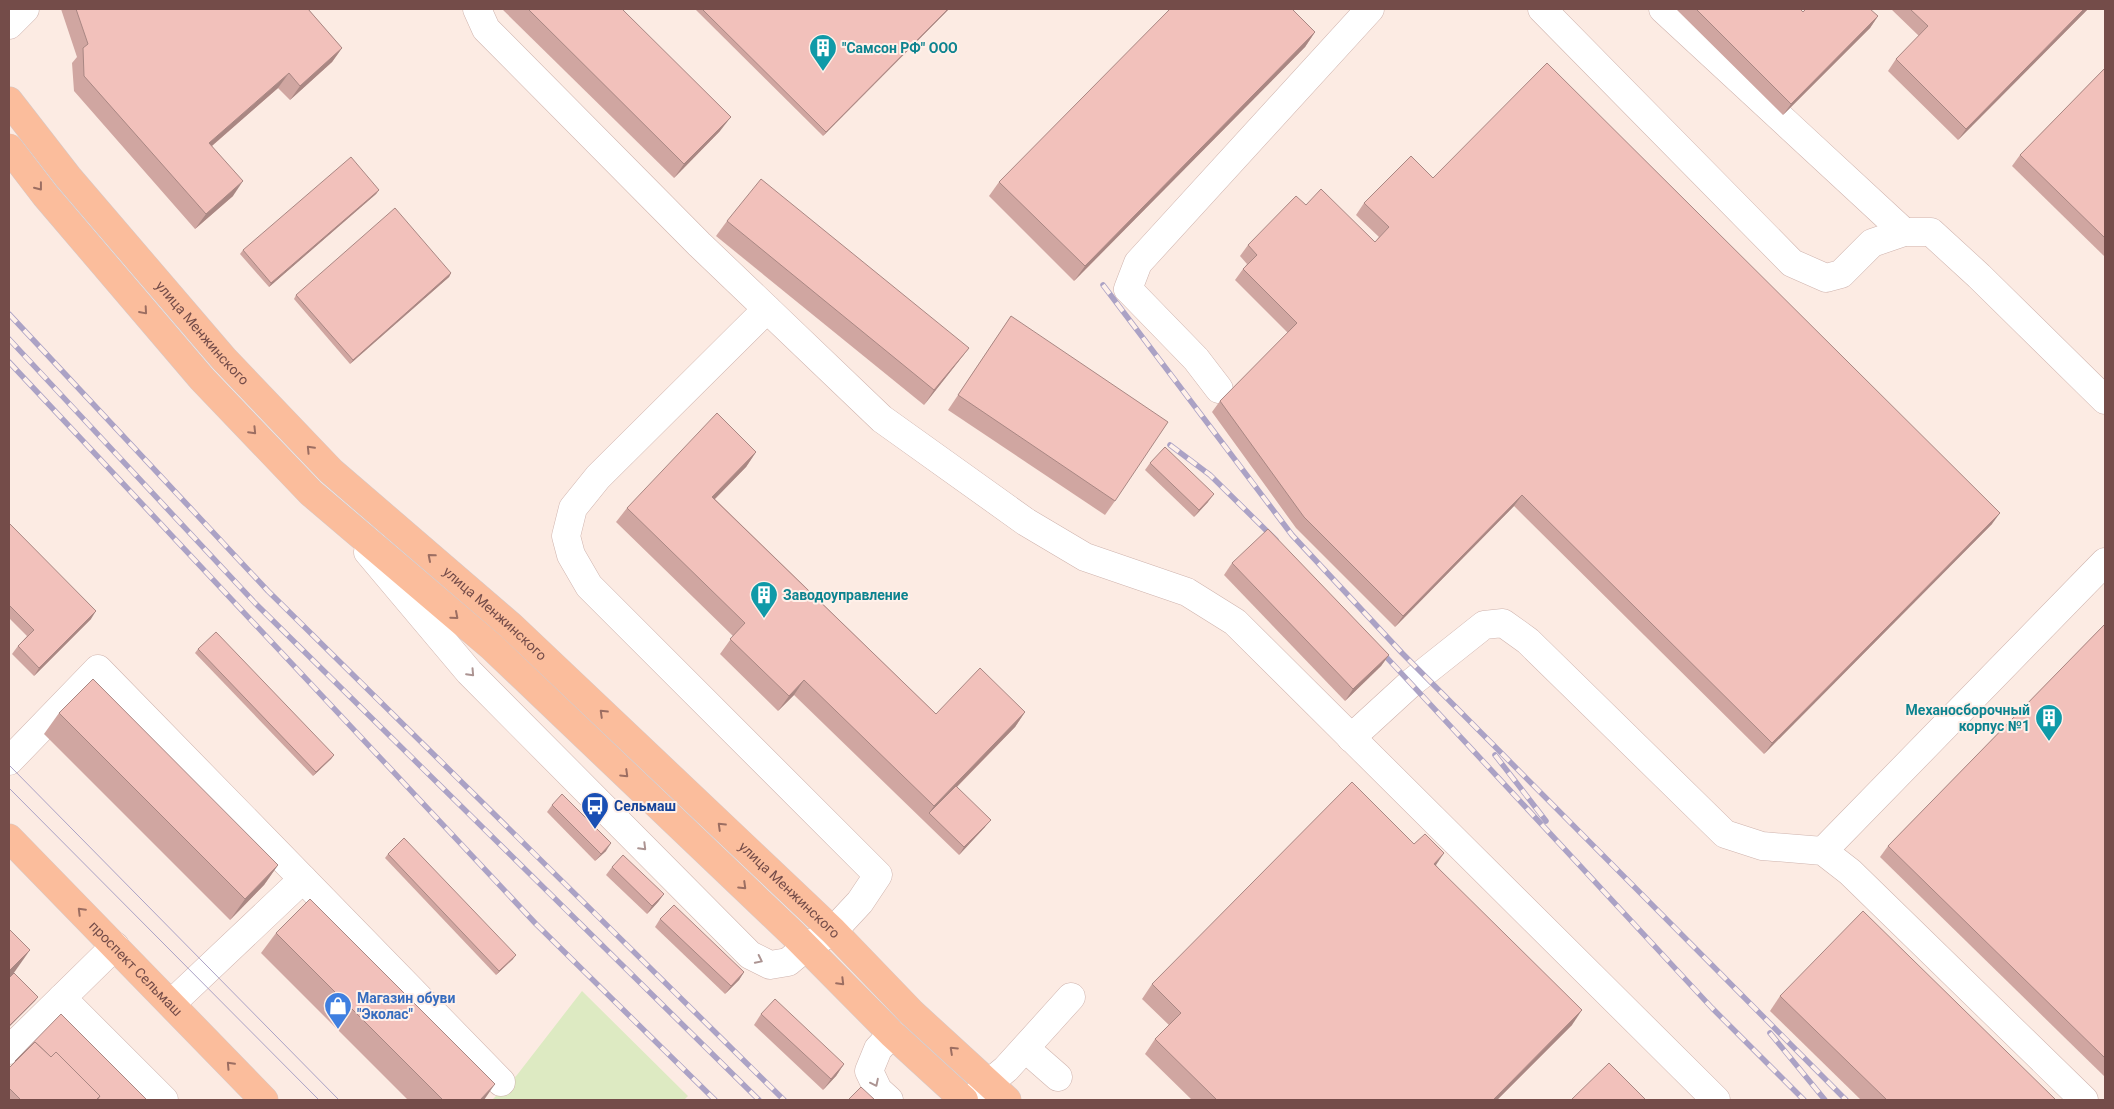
<svg xmlns="http://www.w3.org/2000/svg" width="2114" height="1109" font-family="Roboto,sans-serif">
  <rect width="100%" height="100%" fill="#fcebe3"/>
  <path fill="#ddeac2" d="M582,991l106,105 -4,4h-192l25,-25z"/>
  <g fill="none" stroke-linecap="round" stroke-linejoin="round">
    <defs>
      <g id="minor">
        <path d="M477,9l9,20 213,215 183,175 144,103 59,35 102,35 48,30 481,478"/>
        <path d="M1542,9l250,254 34,15 15,-4 31,-31 32,-11h27l48,44 126,124"/>
        <path d="M1663,9l241,223"/>
        <path d="M9,25l16,-16"/>
        <path d="M1219,389l-23,-30 -68,-70 10,-26 232,-254"/>
        <path d="M368,552l101,120 281,283 20,10 18,-3 18,-15 27,-16 27,-29 18,-27 -289,-289 -18,-31 -5,-19 7,-28 25,-31 169,-168"/>
        <path d="M1351,738l60,-55 73,-58 19,-2 25,18 197,193 37,12 61,5 27,21 234,228"/>
        <path d="M9,761l89,-92 403,413"/>
        <path d="M1823,851l282,-289"/>
        <path d="M62,998l102,102"/>
        <path d="M172,1003l131,-124"/>
        <path d="M1026,1049l32,28"/>
        <path d="M9,1050l106,-104"/>
        <path d="M889,1100l-11,-10 -9,-19 9,-22 14,-15"/>
        <path d="M972,1100l17,-17 17,-14 65,-72"/>
      </g>
      <g id="major">
        <path id="s1" d="M9,101l59,76 156,182 107,112 180,155 322,305 79,82 95,87"/>
        <path d="M9,148l36,47 157,184 109,114 181,154 302,288 98,99 72,66"/>
        <path id="s2" d="M9,838l255,262"/>
      </g>
    </defs>
    <use href="#minor" stroke="#cfb3ad" stroke-width="29"/>
    <use href="#major" stroke="#d5c9c8" stroke-width="29"/>
    <use href="#minor" stroke="#fff" stroke-width="28"/>
    <use href="#major" stroke="#fbbd9c" stroke-width="28"/>
    <g stroke="#aba2c5" stroke-width="1">
      <path d="M9,765l330,335"/>
      <path d="M9,788l310,312"/>
      <path d="M562,1100h13"/>
    </g>
    <defs>
      <g id="rail">
        <path d="M1103,285l189,250 110,118 444,447"/>
        <path d="M9,314l259,277 516,509"/>
        <path d="M9,339l246,264 504,497"/>
        <path d="M9,362l527,562 179,176"/>
        <path d="M1170,445l40,30 66,65"/>
        <path d="M1377,647l335,361 92,92"/>
        <path d="M1495,755l51,66"/>
        <path d="M1770,1033l55,67"/>
      </g>
    </defs>
    <use href="#rail" stroke="#aba2c5" stroke-width="5.5"/>
    <use href="#rail" stroke="#fff0e9" stroke-width="4" stroke-dasharray="11" stroke-linecap="butt"/>
  </g>
  <g fill="#d0a6a1">
    <path d="M61,9h247l34,39 -10,14 -42,38 -12,-12 -66,58 21,50 -38,33 -121,-138 -2,-28 5,-6z"/>
    <path d="M502,9h120l98,122 -46,47z"/>
    <path d="M695,9h254l-126,127z"/>
    <path d="M1676,9h124l3,3 75,4 -8,12 -87,87z"/>
    <path d="M1891,9h197l-130,131 -70,-69 8,-12 23,-23z"/>
    <path d="M1315,32l-10,15 -231,234 -85,-85 10,-14z"/>
    <path d="M2105,68v189l-93,-91 8,-11z"/>
    <path d="M1433,178l559,346 -228,230 -250,-248 -119,121 -99,-99 -84,-116 8,-11 68,-68 -53,-53 8,-11 4,-5 -7,-8 8,-11 58,-40 69,37 4,-5 -23,-22 8,-12z"/>
    <path d="M379,190l-3,4 -107,93 -29,-33 3,-4z"/>
    <path d="M727,221l242,127 -11,14 -34,43 -208,-169z"/>
    <path d="M451,273l-2,4 -99,87 -56,-65 2,-4z"/>
    <path d="M1011,316l104,185 -10,14 -157,-105z"/>
    <path d="M756,452l-10,15 -31,32 221,215 89,-2 -10,15 -58,60 28,40 -26,28 -165,-160 -16,16 -58,-57 13,-18 -117,-114 11,-14z"/>
    <path d="M1150,463l58,39 -14,15 -49,-47z"/>
    <path d="M9,523l82,96 -57,57 -22,-22 6,-8 9,-10 -18,-18z"/>
    <path d="M1232,563l157,92 -8,11 -36,35 -121,-126z"/>
    <path d="M2105,624v453l-225,-220 8,-11z"/>
    <path d="M198,649l136,106 -3,4 -18,17 -118,-123z"/>
    <path d="M59,713l219,152 -14,20 -34,35 -186,-186z"/>
    <path d="M552,805l54,46 -11,10 -48,-49z"/>
    <path d="M388,854l125,105 -17,16 -111,-117z"/>
    <path d="M1436,865l136,160 -75,75h-305l-47,-46 10,-15 14,-14 -27,-26 10,-15z"/>
    <path d="M612,867l52,27 -6,8 -11,12 -41,-39z"/>
    <path d="M660,919l84,53 -5,8 -14,14 -70,-67z"/>
    <path d="M276,933l208,167h-76l-147,-147z"/>
    <path d="M1780,996l276,104h-195l-91,-89z"/>
    <path d="M761,1014l83,50 -8,12 -13,14 -69,-65z"/>
    <path d="M15,1061l132,39h-138v-32z"/>
  </g>
  <g fill="#a98783">
    <path d="M948,9h1l-126,127 3,-4z"/>
    <path d="M2084,9h4l-130,131 8,-11z"/>
    <path d="M1878,16l-8,12 -87,87 8,-11z"/>
    <path d="M1315,32l-10,15 -231,234 11,-15z"/>
    <path d="M342,48l-10,14 -42,38 10,-14z"/>
    <path d="M289,73l-11,15 -79,69 10,-14z"/>
    <path d="M731,117l-11,14 -46,47 10,-14z"/>
    <path d="M243,181l-10,15 -38,33 11,-15z"/>
    <path d="M379,190l-3,4 -107,93 2,-4z"/>
    <path d="M451,273l-2,4 -99,87 3,-4z"/>
    <path d="M969,348l-11,14 -34,43 10,-15z"/>
    <path d="M756,452l-10,15 -44,45 10,-15z"/>
    <path d="M1214,494l-6,8 -14,15 5,-7z"/>
    <path d="M1522,495l-8,11 -119,121 8,-11z"/>
    <path d="M2000,513l-8,11 -228,230 8,-11z"/>
    <path d="M96,611l-5,8 -57,57 5,-8z"/>
    <path d="M1389,655l-8,11 -36,35 8,-12z"/>
    <path d="M804,680l-10,15 -16,16 11,-15z"/>
    <path d="M1025,712l-10,15 -85,87 -1,-1 5,-7z"/>
    <path d="M334,755l-3,4 -18,17 3,-4z"/>
    <path d="M991,820l-6,7 -26,28 5,-8z"/>
    <path d="M611,843l-5,8 -11,10 6,-7z"/>
    <path d="M1444,853l-10,15v-4z"/>
    <path d="M278,865l-14,20 -34,35 15,-21z"/>
    <path d="M664,894l-6,8 -11,12 5,-8z"/>
    <path d="M30,950l-19,27 -2,2v-8z"/>
    <path d="M516,955l-3,4 -17,16 3,-4z"/>
    <path d="M744,972l-5,8 -14,14 6,-8z"/>
    <path d="M38,997l-3,4 -26,26v-1z"/>
    <path d="M1582,1010l-10,15 -75,75h-4z"/>
    <path d="M844,1064l-8,12 -13,14 8,-11z"/>
    <path d="M495,1084l-11,16h-4z"/>
  </g>
  <g fill="#f2c1bb" stroke="#a98783">
    <path d="M76,9h232l34,39 -42,38 -11,-13 -80,70 34,38 -37,33 -122,-138 -1,-28 5,-4z"/>
    <path d="M528,9h94l109,108 -47,47z"/>
    <path d="M702,9h246l-122,123z"/>
    <path d="M1170,9h122l23,23 -230,234 -86,-84z"/>
    <path d="M1696,9h104l3,3 3,-3h64l8,7 -87,88z"/>
    <path d="M1910,9h174l-118,120 -70,-70 32,-33z"/>
    <path d="M1547,63l453,450 -228,230 -250,-248 -119,121 -99,-99 -84,-116 77,-78 -54,-54 14,-14 -9,-10 48,-49 10,9 15,-16 54,53 14,-15 -25,-24 47,-47 22,22z"/>
    <path d="M2105,68v170l-85,-83z"/>
    <path d="M351,157l28,33 -108,93 -28,-33z"/>
    <path d="M761,179l208,169 -35,42 -207,-169z"/>
    <path d="M395,208l56,65 -98,87 -57,-65z"/>
    <path d="M1011,316l157,106 -53,79 -157,-106z"/>
    <path d="M717,413l39,39 -44,45 224,217 44,-46 45,44 -91,94 -130,-126 -15,16 -59,-57 15,-16 -118,-115z"/>
    <path d="M1165,447l49,47 -15,16 -49,-47z"/>
    <path d="M9,523l87,88 -57,57 -21,-22 16,-16 -25,-25z"/>
    <path d="M1268,529l121,126 -36,34 -121,-126z"/>
    <path d="M2105,624v434l-217,-212z"/>
    <path d="M216,632l118,123 -18,17 -118,-123z"/>
    <path d="M93,679l185,186 -33,34 -186,-186z"/>
    <path d="M1352,782l62,62 11,-10 19,19 -10,11 148,146 -89,90h-276l-62,-61 26,-26 -29,-29z"/>
    <path d="M956,786l35,34 -27,27 -35,-34z"/>
    <path d="M562,794l49,49 -10,11 -49,-49z"/>
    <path d="M404,838l112,117 -17,16 -111,-117z"/>
    <path d="M623,855l41,39 -12,12 -40,-39z"/>
    <path d="M310,899l185,185 -15,16h-37l-167,-167z"/>
    <path d="M674,905l70,67 -13,14 -71,-67z"/>
    <path d="M1863,911l193,189h-169l-107,-104z"/>
    <path d="M9,929l21,21 -21,21z"/>
    <path d="M14,973l24,24 -29,29v-48z"/>
    <path d="M775,999l69,65 -13,15 -70,-65z"/>
    <path d="M61,1014l86,86h-50l3,-4 -44,-44 -5,5 -16,-15 -20,19z"/>
    <path d="M35,1042l16,15 5,-5 44,44 -4,4h-75l-12,-12v-20z"/>
    <path d="M1609,1063l37,37h-75z"/>
    <path d="M861,1087l14,13h-27z"/>
  </g>
  <defs><path id="oneway-chevron" d="M-2-3.5L2.5 0L-2 3.5" fill="none" stroke-width="1.6" stroke-linecap="round" stroke-linejoin="round" transform="scale(1.25)"/></defs>
  <g stroke="#9c6e62">
    <use href="#oneway-chevron" transform="translate(39 187) rotate(52)"/>
    <use href="#oneway-chevron" transform="translate(144 311) rotate(49)"/>
    <use href="#oneway-chevron" transform="translate(253 431) rotate(46)"/>
    <use href="#oneway-chevron" transform="translate(310 449) rotate(-134)"/>
    <use href="#oneway-chevron" transform="translate(431 557) rotate(-139)"/>
    <use href="#oneway-chevron" transform="translate(455 616) rotate(41)"/>
    <use href="#oneway-chevron" transform="translate(603 713) rotate(-136)"/>
    <use href="#oneway-chevron" transform="translate(625 774) rotate(44)"/>
    <use href="#oneway-chevron" transform="translate(721 826) rotate(-136)"/>
    <use href="#oneway-chevron" transform="translate(743 886) rotate(44)"/>
    <use href="#oneway-chevron" transform="translate(81 911) rotate(-135)"/>
    <use href="#oneway-chevron" transform="translate(841 982) rotate(45)"/>
    <use href="#oneway-chevron" transform="translate(953 1050) rotate(-137)"/>
    <use href="#oneway-chevron" transform="translate(230 1065) rotate(-133)"/>
  </g>
  <g stroke="#ac9492">
    <use href="#oneway-chevron" transform="translate(471 673) rotate(47)"/>
    <use href="#oneway-chevron" transform="translate(643 847) rotate(45)"/>
    <use href="#oneway-chevron" transform="translate(759 960) rotate(26)"/>
    <use href="#oneway-chevron" transform="translate(875 1083) rotate(64)"/>
  </g>
  <defs>
    <symbol id="building-pin" viewBox="-11 -11 22 30"><path d="M0 17L-7.5 6A9.5 9.5 0 1 1 7.5 6Z" fill="#0f9aa8" stroke="#fff0e9"/><path d="M-4-6H4V6H1V3H-1V6H-4ZM-2.5-4.3h1.7v1.8h-1.7ZM.8-4.3h1.7v1.8H.8ZM-2.5-1h1.7V.8h-1.7ZM.8-1h1.7V.8H.8Z" fill="#fff"/></symbol>
    <symbol id="bus-pin" viewBox="-11 -11 22 30"><path d="M0 17L-7.5 6A9.5 9.5 0 1 1 7.5 6Z" fill="#1a4fb4" stroke="#fff0e9"/><path d="M-5-6H5V4H4V6H2V4H-2V6H-4V4H-5ZM-3.5-4V0h7V-4ZM-3.5 1.2v1.5H-2V1.2ZM2 1.2v1.5H3.5V1.2Z" fill="#fff"/></symbol>
    <symbol id="shop-pin" viewBox="-11 -11 22 30"><path d="M0 17L-7.5 6A9.5 9.5 0 1 1 7.5 6Z" fill="#3f7fe0" stroke="#fff0e9"/><path d="M-5-2.5h2.3a2.7 3.5 0 0 1 5.4 0H5L5.5 6h-11ZM-1.5-2.5h3a1.5 2.3 0 0 0-3 0Z" fill="#fff"/></symbol>
  </defs>
  <g fill-rule="evenodd">
    <use href="#building-pin" x="807" y="32" width="32" height="43"/>
    <use href="#building-pin" x="748" y="579" width="32" height="43"/>
    <use href="#building-pin" x="2033" y="702" width="32" height="43"/>
    <use href="#bus-pin" x="579" y="790" width="32" height="43"/>
    <use href="#shop-pin" x="322" y="990" width="32" height="43"/>
  </g>
  <g text-anchor="middle" stroke-width="4" stroke-linejoin="round" paint-order="stroke">
    <g font-size="14" font-weight="bold" fill="#0d838f" stroke="#fff0e9" text-anchor="start">
      <text x="842" y="53">"Самсон РФ" ООО</text>
      <text x="783" y="600">Заводоуправление</text>
      <text x="2030" y="715" text-anchor="end">Механосборочный<tspan x="2030" dy="16">корпус №1</tspan></text>
    </g>
    <g font-size="14" fill="#744c49" stroke="#fff0e9">
      <text dy="5" stroke="none"><textPath href="#s1" startOffset="302">улица Менжинского</textPath></text>
      <text dy="5" stroke="none"><textPath href="#s1" startOffset="708">улица Менжинского</textPath></text>
      <text dy="5" stroke="none"><textPath href="#s1" startOffset="1112">улица Менжинского</textPath></text>
      <text dy="5" stroke="none"><textPath href="#s2" startOffset="182">проспект Сельмаш</textPath></text>
    </g>
    <g font-size="14" font-weight="bold" fill="#164399" stroke="#fff0e9" text-anchor="start">
      <text x="614" y="811">Сельмаш</text>
    </g>
    <g font-size="14" font-weight="bold" fill="#366cbe" stroke="#fff0e9" text-anchor="start">
      <text x="357" y="1003">Магазин обуви<tspan x="357" dy="16">"Эколас"</tspan></text>
    </g>
  </g>
  <rect width="2114" height="1109" fill="none" stroke="#744c49" stroke-width="20"/>
</svg>
